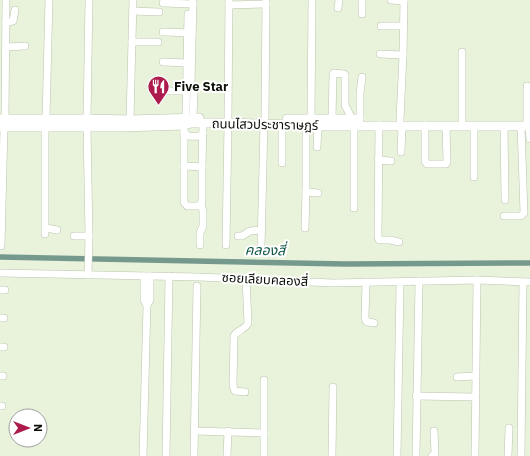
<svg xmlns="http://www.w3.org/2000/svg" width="530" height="456" font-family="'IBM Plex Sans','Noto Sans Thai',sans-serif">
  <rect width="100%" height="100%" fill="#e9f3dc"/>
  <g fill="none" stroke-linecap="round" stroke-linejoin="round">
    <path stroke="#76998e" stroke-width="5.5" d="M0,257l345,7 185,-1"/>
    <defs>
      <g id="minor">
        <path d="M193,0l-2,85 3,4 -1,29"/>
        <path d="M391,0l13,1"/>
        <path d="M163,3l30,1"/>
        <path d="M229,5l37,-1"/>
        <path d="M338,8l1,-8"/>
        <path d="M133,11l26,1"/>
        <path d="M362,14v-14"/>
        <path d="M6,23l7,-2 2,-11"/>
        <path d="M381,26h23"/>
        <path d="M163,32l29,1"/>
        <path d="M132,42h26"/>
        <path d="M6,47l19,-1"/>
        <path d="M380,54l23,1"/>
        <path d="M163,62l24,1"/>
        <path d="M162,91h24"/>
        <path d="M186,118l2,-104"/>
        <path d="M228,118l1,-118"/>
        <path d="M265,118l1,-118"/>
        <path d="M5,119l1,-119"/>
        <path d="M46,119l3,-119"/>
        <path d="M87,119l2,-119"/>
        <path d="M311,119l1,-119"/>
        <path d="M332,119l1,-45 1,-1 10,1 1,1v30l5,10 -1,4"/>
        <path d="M360,119v-26l2,-16"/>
        <path d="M130,120l3,-120"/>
        <path d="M400,120l3,-65 1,-55"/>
        <path d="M462,120v-68"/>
        <path d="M527,121v-35"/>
        <path d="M354,122v86"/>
        <path d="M282,124v39"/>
        <path d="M184,125v77l3,4h11l3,-2 1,-4v-33l1,-44"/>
        <path d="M379,125l-1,112 1,3h11l9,2"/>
        <path d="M425,125v36l1,2 1,1h19l1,-2 -1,-36"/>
        <path d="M474,126v51"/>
        <path d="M504,126l1,74"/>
        <path d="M529,126l1,13"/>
        <path d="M45,127v107"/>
        <path d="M87,127l2,109 -1,39"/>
        <path d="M184,132l4,4c5,0 12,2 15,-3"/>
        <path d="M317,147l1,-21"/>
        <path d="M401,152l1,-27"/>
        <path d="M378,160l13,1"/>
        <path d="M184,166l18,1"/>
        <path d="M306,192l12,1"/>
        <path d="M504,216h17l3,-3 -3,-87"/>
        <path d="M46,228l11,2"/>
        <path d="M305,228l1,-36v-67"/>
        <path d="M74,236h15"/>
        <path d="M238,236h4l8,-5 12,-1"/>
        <path d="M200,245v-12l3,-7v-15l-2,-7"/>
        <path d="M226,245l2,-122"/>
        <path d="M1,246l3,-119"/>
        <path d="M261,248l3,-124"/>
        <path d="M0,273l199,4 134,6 144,-3 53,2"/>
        <path d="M144,276v24l3,5 3,-5v-24"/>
        <path d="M366,282l-1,35 1,4 2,1 6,1"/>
        <path d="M0,290h5"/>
        <path d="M0,318h4"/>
        <path d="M0,347h4"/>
        <path d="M0,376h3"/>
        <path d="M457,377l18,-1"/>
        <path d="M245,392l-10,-1 -1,-2 -1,-4 1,-49c3,-6 12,-7 14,-13l-2,-45"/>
        <path d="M416,396l59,1"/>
        <path d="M0,406h2"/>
        <path d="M194,431l70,2"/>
        <path d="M143,456l4,-151"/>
        <path d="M166,456l3,-180"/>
        <path d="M194,456l3,-170"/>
        <path d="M227,456l1,-25"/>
        <path d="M264,456v-76"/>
        <path d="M332,456l1,-69"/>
        <path d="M397,456l3,-170"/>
        <path d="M416,456l3,-175"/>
        <path d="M432,456l3,-2 -1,-23"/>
        <path d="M475,456l2,-176"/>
        <path d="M508,456l1,-28"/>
        <path d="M521,456l2,-174"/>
      </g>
      <g id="major">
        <path d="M0,119h87l43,1 69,-2"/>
        <path d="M287,119h72"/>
        <path d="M0,127h123l61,-2 7,-2h37l90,3h212"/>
      </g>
    </defs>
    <use href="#minor" stroke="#bac4ad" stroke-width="8"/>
    <use href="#major" stroke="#bac4ad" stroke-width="10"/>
    <use href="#minor" stroke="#fff" stroke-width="7"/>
    <use href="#major" stroke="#fff" stroke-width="9"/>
  </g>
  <defs>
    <symbol id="restaurant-pin" viewBox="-11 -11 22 30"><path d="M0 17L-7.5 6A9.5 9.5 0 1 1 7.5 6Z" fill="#ad1b4d" stroke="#fff"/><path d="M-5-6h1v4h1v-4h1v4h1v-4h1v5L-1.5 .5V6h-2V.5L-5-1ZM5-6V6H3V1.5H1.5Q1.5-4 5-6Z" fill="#fff"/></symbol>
  </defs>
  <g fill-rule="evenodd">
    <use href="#restaurant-pin" x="146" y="74" width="25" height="34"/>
  </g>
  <g text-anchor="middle" stroke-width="4" stroke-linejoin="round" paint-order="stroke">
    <g font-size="13" font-weight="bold" fill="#0c1008" stroke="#fff" text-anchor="start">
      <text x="174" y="91">Five Star</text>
    </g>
    <g font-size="13" fill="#0c1008" stroke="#fff">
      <text transform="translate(265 124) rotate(1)" y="5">ถนนไสวประชาราษฎร์</text>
      <text transform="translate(265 279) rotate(3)" y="5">ซอยเลียบคลองสี่</text>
    </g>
    <g font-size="14" font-style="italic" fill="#105647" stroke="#fff">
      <text transform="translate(265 250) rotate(1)" y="5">คลองสี่</text>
    </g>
  </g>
  <g transform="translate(28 428) rotate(90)"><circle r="19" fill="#ffffff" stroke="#9e9f9c"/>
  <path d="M0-3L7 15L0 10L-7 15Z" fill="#ad1b4d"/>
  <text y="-6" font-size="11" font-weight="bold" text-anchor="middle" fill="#0c1008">N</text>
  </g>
</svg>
